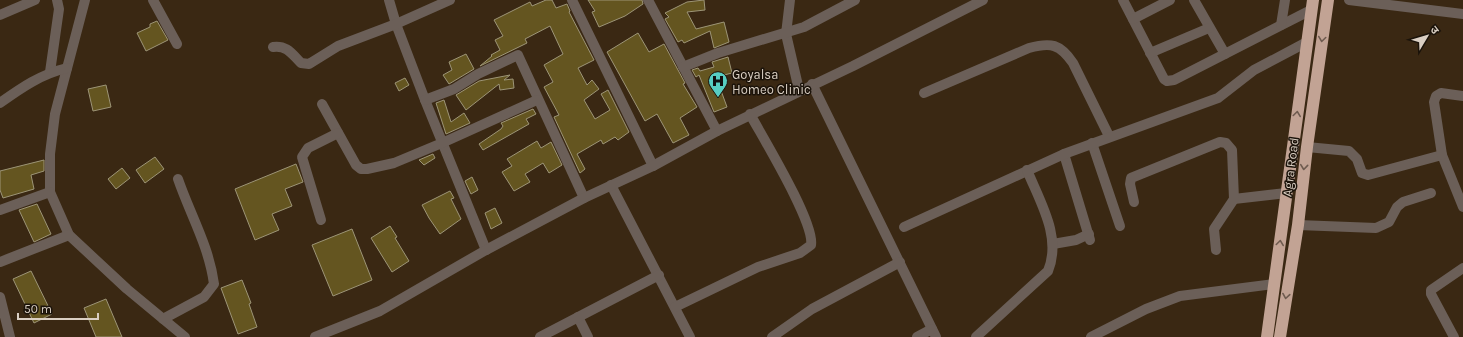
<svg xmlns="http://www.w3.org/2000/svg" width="1463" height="337" font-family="Karla,'Noto Sans Devanagari',sans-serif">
  <rect width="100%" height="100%" fill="#3a2813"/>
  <g fill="#645520" stroke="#9d9577">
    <path d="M546,0h6l4,8 11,-4 3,7 -1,1 25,48 -16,8 9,17 5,-5 7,9 -15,11 11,19 15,-9 -9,-16 7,-4 21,42 -11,8 -3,-3 -12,7 -2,-4 -24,14 8,15 -5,4 -26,-56 5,-2 -15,-28 9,-5 -9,-17 19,-11 -13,-28 -25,13 2,4 -47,23 12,-10 -1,-1 9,-5 -5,-10 8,-4 -9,-16 36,-18 2,4z"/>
    <path d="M588,0h54l1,4 -18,12 -26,11 -7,-15 3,-1z"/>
    <path d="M704,0l1,10 -18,2 9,17 28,-7 5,20 -15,6 -4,-17 -26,12 -2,-3 -4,2 -13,-23 4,-2 -4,-4 22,-11z"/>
    <path d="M157,21l11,19 -22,11 -9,-18 13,-6v-3z"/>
    <path d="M638,33l11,19 15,-8 21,39 -2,1 14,23 -17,11 9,17 -16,8 -16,-29 -12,7 -38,-69z"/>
    <path d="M466,54l8,15 -25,15 -6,-9 9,-5 -3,-8z"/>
    <path d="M728,57l4,16 -16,4 11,30 -13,5 -15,-37 -3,2 -4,-7 6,-2 2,3 14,-4 -2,-5z"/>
    <path d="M510,75l-6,5 9,-1 1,9 -14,2 -1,-6 -33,26 -10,-15 23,-14z"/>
    <path d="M405,78l4,7 -10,6 -4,-8z"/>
    <path d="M106,85l5,22 -18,4 -5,-22z"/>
    <path d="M444,100l7,22 13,-9 6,10 -24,11 -10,-31z"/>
    <path d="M533,109l3,5 -10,5 3,5 -46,26 -4,-6 22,-15 2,-3 -2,-3z"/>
    <path d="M537,141l4,7 10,-6 11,23 -13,8 -6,-10 -18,11 5,8 -16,9 -12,-19 10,-6 -5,-7z"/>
    <path d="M433,154l2,4 -11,7 -5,-5z"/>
    <path d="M155,157l9,12 -19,14 -9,-13z"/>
    <path d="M44,160v11l-13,4 3,14 -31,9 -3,-8v-19z"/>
    <path d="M296,164l7,18 -18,7 7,17 -20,8 7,16 -24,10 -20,-51z"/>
    <path d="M122,168l8,10 -14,11 -8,-10z"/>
    <path d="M472,177l6,13 -7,4 -6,-13z"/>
    <path d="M450,191l4,7 -3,1 10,20 -21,15 -11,-16 -7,-13z"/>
    <path d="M37,204l14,30 -17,8 -15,-32z"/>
    <path d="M495,208l7,15 -11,6 -6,-16z"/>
    <path d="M390,226l7,11 -2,1 14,23 -17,11 -21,-34z"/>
    <path d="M352,229l20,51 -39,16 -21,-51z"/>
    <path d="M31,271l21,43 -18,9 -21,-44z"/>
    <path d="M242,280l9,23 -2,1 8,23 -19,7 -17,-46z"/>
    <path d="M106,299l16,38h-26l-12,-29z"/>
  </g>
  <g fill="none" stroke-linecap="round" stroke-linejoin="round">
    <g stroke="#6b5f58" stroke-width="10">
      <path d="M85,0l-30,114 -5,40v38l19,43 58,54 58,48"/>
      <path d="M153,0l24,44"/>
      <path d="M389,0l7,24 29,76 61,150"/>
      <path d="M572,0l81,166"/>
      <path d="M648,0l69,131"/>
      <path d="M790,0l-4,34 13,56"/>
      <path d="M1123,0l41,79 3,2 7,-1 137,-70"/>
      <path d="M1194,0l31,54"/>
      <path d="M1349,0l114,14"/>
      <path d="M0,15l35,-15"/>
      <path d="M1133,19l37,-19"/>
      <path d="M1281,25l4,-25"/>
      <path d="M273,47c14,-2 19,7 28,16l8,1 29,-18 58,-22 54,-24"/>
      <path d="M1150,53l59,-25"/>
      <path d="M683,67l35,-14 86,-26 51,-27"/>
      <path d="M50,72l9,-63 -2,-9"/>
      <path d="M812,84l124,253"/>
      <path d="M924,93l105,-45c22,-6 31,-4 44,15l36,73"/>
      <path d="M425,100l29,-11 24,-15 40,-19 66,143"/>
      <path d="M0,103c21,-15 41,-29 67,-35"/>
      <path d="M322,104l34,61 5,4h6l27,-6 48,-20 95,-43"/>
      <path d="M1092,143l28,83"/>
      <path d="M1307,147l42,4 8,8 5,14 6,2 74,-20 21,52"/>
      <path d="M1064,154l26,86"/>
      <path d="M1442,155l-8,-53 2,-6 5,-3 22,3"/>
      <path d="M611,185l79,152"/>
      <path d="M1234,199l52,-6"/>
      <path d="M1134,202l-4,-18 1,-6 89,-36 6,1 6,7 2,49 -20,30 2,21"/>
      <path d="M0,210l50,-18"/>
      <path d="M321,220l-19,-63 6,-9 30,-15"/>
      <path d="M1298,225l78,3 13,-6 8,-15 6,-5 28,-9"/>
      <path d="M904,227l160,-73 154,-56 36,-28 53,-28"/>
      <path d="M1053,244l23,-4 13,-6"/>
      <path d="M0,262l69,-27"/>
      <path d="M0,297l10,40"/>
      <path d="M675,307l83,-40 42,-14 11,-8c4,-22 -48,-107 -61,-131"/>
      <path d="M578,317l10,20"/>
      <path d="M163,319l41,-22 10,-13c-5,-38 -24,-70 -36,-105"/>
      <path d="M315,337l65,-26 106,-61 98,-52 69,-32 64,-35 136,-65 130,-66"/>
      <path d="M540,337l119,-62"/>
      <path d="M772,337l40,-28 88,-47"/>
      <path d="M917,337l15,-8"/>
      <path d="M976,337l72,-66c14,-34 -8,-69 -21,-101"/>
      <path d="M1091,337l55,-28 34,-13 94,-12"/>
      <path d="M1454,337l-23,-43v-4l32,-22"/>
    </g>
    <g stroke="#c2a394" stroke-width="12">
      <path d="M1267,337l46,-337"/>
      <path d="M1280,337l18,-112 9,-78 21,-147"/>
    </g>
  </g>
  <defs><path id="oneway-chevron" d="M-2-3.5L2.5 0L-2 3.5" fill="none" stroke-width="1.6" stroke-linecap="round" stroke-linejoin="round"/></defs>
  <g stroke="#6e5b4f">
    <use href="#oneway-chevron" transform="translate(1322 39) rotate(98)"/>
    <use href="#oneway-chevron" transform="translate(1297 114) rotate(-82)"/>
    <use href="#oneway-chevron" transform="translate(1304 167) rotate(96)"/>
    <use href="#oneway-chevron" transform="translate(1280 243) rotate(-82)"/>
    <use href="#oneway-chevron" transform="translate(1286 296) rotate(99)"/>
  </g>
  <defs>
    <symbol id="hospital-pin" viewBox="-11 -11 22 30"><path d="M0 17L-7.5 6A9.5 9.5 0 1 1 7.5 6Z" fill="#57cec2" stroke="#1b130a"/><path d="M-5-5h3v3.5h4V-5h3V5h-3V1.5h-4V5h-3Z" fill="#111"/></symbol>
  </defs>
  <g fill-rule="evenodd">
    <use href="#hospital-pin" x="707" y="70" width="22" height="30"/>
  </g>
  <g text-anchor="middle" stroke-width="3" stroke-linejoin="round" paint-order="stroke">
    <g font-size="13" fill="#dacfc3" stroke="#1b130a" text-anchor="start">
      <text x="732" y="79">Goyalsa<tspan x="732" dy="15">Homeo Clinic</tspan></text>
    </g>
    <g font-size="13" fill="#dacfc3" stroke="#1b130a">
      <text transform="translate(1290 167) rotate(-83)" y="5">Agra Road</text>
    </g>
  </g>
  <g transform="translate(1427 36) rotate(52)" stroke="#1b130a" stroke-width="3" paint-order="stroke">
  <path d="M0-3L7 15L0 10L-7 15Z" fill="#dacfc3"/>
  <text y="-6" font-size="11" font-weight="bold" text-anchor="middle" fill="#dacfc3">उ</text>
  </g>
  <path d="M18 313v6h80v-6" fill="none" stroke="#dacfc3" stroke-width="2"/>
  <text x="24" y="313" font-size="12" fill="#dacfc3" stroke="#1b130a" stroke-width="3" paint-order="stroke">50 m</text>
</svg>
